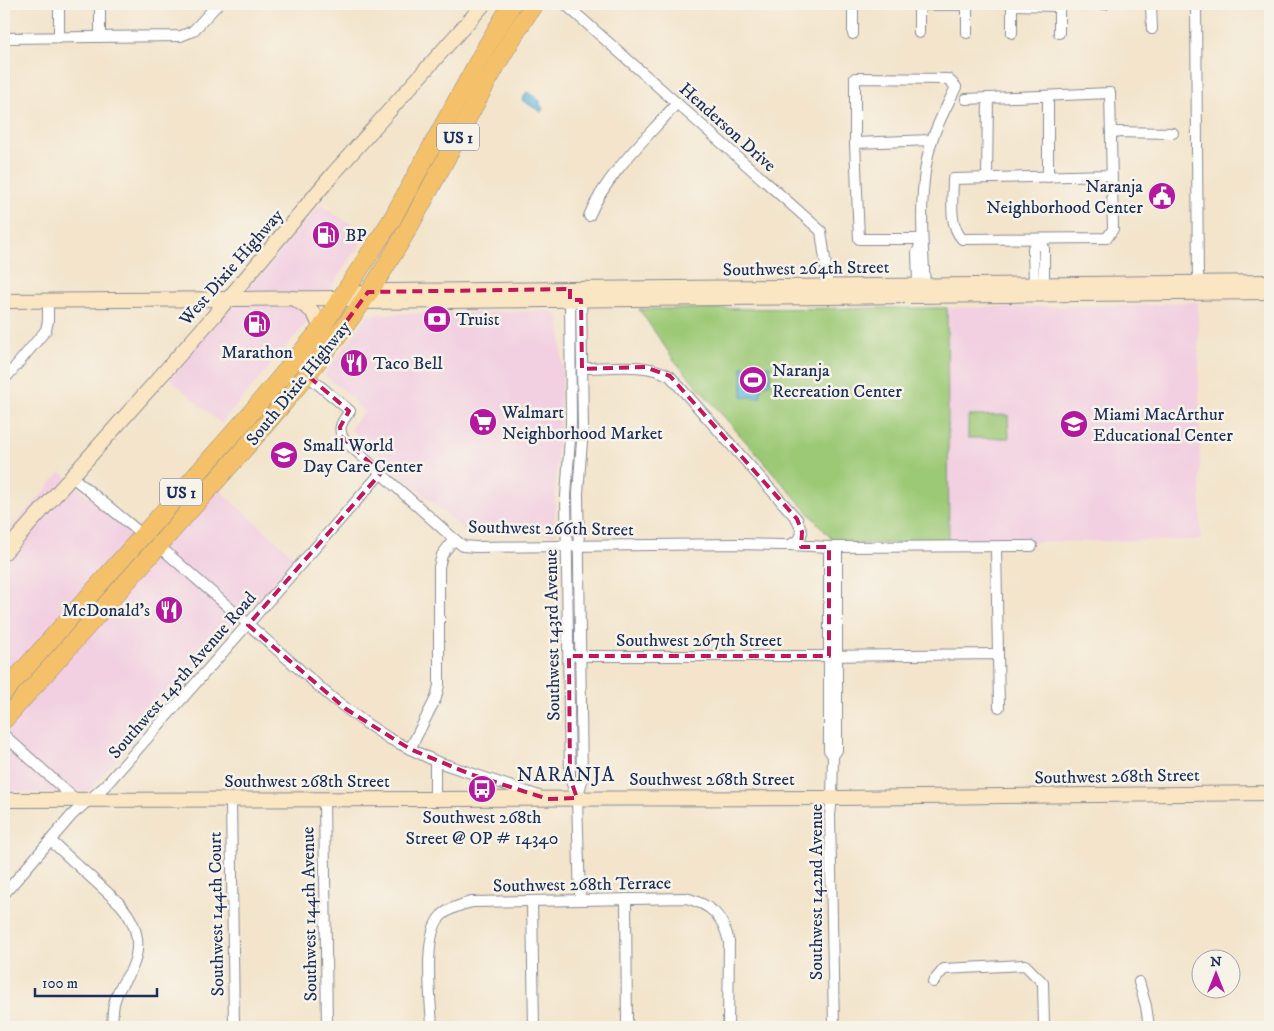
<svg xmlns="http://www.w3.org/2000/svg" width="1274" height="1031" font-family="'IM FELL DW Pica',serif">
  <rect width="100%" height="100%" fill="#f7f3e8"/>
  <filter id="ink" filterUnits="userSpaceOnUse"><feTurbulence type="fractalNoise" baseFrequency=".02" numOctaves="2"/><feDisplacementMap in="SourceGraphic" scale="10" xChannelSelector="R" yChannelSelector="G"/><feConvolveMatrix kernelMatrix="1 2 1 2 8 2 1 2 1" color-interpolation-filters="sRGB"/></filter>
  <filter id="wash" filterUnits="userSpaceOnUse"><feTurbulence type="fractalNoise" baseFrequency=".0096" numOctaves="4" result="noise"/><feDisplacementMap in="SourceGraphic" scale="20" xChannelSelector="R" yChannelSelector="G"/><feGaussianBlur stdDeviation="1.12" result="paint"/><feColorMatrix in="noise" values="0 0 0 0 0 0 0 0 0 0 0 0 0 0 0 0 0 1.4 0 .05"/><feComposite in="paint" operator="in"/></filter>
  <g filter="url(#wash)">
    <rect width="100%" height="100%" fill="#f3e4cb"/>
    <g fill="#f2cfe1">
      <path d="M320,205l47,29 -58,86 -88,104 -53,-47z"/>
      <path d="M1198,302l3,238 -252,3 -2,-235 209,-3 9,-2z"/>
      <path d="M551,311l7,5 3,11 1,51 -7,115v41h-87l-118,-105 14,-17 -12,-14 -28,-23 45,-61z"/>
      <path d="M194,468l101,89 -207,235 -29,2 -55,-3v-254l57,-65 73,64z"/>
    </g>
    <g fill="#9cc976" stroke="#5c7c6a">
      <path d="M947,308l2,235 -113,1 -162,-184 -35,-51z"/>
      <path d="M1008,415l1,23h-41v-22z"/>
    </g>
    <g fill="#62b9df" stroke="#3e749e">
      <path d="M527,92l13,9v5l3,2 -2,4 -19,-12z"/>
      <path d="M742,366h28v18l-9,1v12h-19z"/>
    </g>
  </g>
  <g filter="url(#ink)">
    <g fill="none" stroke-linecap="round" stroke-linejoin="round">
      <defs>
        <g id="street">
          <path d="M59,4v34"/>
          <path d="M100,4v33"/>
          <path d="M565,4l256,227 6,43v18"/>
          <path d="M853,4v30"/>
          <path d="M919,4v29"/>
          <path d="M967,4v29"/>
          <path d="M1012,4v29"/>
          <path d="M1094,4h11"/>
          <path d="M1151,4l1,25"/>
          <path d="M1196,4l2,284"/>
          <path d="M919,5h48"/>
          <path d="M1012,5l47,1"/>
          <path d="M1059,33v-29"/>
          <path d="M4,38l177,-2 12,-5 25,-27"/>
          <path d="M1048,97v80"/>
          <path d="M966,99l144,-6 3,136 -6,9 -145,1c-14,-16 -9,-40 -9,-60l158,-4"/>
          <path d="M1111,132l62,1"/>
          <path d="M855,143l77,-3"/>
          <path d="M987,178l1,-80"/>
          <path d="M589,216c19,-44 57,-77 88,-113"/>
          <path d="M922,239h-63l-4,-96v-65l93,1 8,8c-8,17 -18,35 -24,53 -14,44 -10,99 -7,146"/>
          <path d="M1040,239l4,9v36"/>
          <path d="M918,282l-1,-29 3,-8"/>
          <path d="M1034,284l-1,-36 7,-9"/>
          <path d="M570,294l1,129 -5,73 4,282 7,20"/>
          <path d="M307,375l43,36c-8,10 -14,19 -5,30l109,98 9,7 12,1 263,-3 45,1h7l10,-6 2,-7 -5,-13 -127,-143c-23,-14 -61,-8 -88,-8"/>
          <path d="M4,380l42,-50 2,-9v-21"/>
          <path d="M71,476l72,59"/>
          <path d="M790,545l39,2v203l4,6 4,-6v-203"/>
          <path d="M159,546l172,151 36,27 23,15 45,22 104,35"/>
          <path d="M832,547l200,-1"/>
          <path d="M996,547l2,107"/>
          <path d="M575,656h246l177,-2 1,53"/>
          <path d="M4,735l72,65"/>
          <path d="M410,749l26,-51 3,-13v-118l3,-12 12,-16"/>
          <path d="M833,756l-1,42 -2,17 4,212"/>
          <path d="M231,799l3,228"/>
          <path d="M435,799v-38"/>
          <path d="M324,800l3,227"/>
          <path d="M51,841l68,62c19,21 24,44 11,69 -6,9 -12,17 -15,28 -3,9 -2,18 -3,27"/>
          <path d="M4,894l68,-79 34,-30 275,-312"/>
          <path d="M626,899l1,128"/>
          <path d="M580,900l-3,-102 5,-17 -4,-288 5,-65 -2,-134"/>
          <path d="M532,901l2,126"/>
          <path d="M933,982l11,-13 81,-4 18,18 1,44"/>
          <path d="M1139,982l7,24 3,21"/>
          <path d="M432,1027c-1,-25 -10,-93 9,-111 7,-7 21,-12 31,-14l214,-4c26,7 37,18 43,44l-1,85"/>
        </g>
        <g id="secondary">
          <path d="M362,293l26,-2 882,-9"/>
          <path d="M293,298c15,10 24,13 27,32"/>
          <path d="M4,301l338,-3 20,4 908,-10"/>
          <path d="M4,553l209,-236 120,-143 151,-170"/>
          <path d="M4,800l834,-2 432,-5"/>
        </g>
        <g id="highway">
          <path d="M4,692l240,-271 76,-91 71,-109 94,-172 27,-45"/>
          <path d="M4,720c57,-65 115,-130 173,-195 64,-72 128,-143 184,-221 66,-95 109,-204 173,-300"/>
        </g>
      </defs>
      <use href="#street" stroke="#878a94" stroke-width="12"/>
      <use href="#secondary" stroke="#878a94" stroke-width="16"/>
      <use href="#highway" stroke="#878a94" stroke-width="19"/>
      <use href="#street" stroke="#fff" stroke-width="10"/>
      <use href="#secondary" stroke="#fbe6c3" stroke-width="14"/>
      <use href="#highway" stroke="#f4c16a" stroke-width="18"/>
    </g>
  </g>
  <path fill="none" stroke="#c2185b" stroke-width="4" stroke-dasharray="10 6" stroke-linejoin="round" d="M570,289v11h11l1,69 63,-2 25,9 127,143 5,13 -1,15h28v109h-260l1,122 7,20 -29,1 -78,-25 -60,-25 -64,-40 -98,-84 133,-152 -40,-37 -1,-9 9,-16 -42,-36 61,-83z"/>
  <defs>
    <symbol id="civic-disc" viewBox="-11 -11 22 22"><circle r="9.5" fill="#b5179e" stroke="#f7f3e8"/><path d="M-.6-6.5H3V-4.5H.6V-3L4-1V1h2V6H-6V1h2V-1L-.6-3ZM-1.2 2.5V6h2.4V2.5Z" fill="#fff"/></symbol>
    <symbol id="fuel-disc" viewBox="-11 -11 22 22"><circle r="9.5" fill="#b5179e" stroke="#f7f3e8"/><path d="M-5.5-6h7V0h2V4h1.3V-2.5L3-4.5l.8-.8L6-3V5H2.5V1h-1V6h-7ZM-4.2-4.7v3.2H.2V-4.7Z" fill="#fff"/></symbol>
    <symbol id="bank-disc" viewBox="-11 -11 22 22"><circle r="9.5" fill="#b5179e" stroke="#f7f3e8"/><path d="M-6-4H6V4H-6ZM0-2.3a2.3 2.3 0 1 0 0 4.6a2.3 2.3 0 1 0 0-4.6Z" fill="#fff"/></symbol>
    <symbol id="restaurant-disc" viewBox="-11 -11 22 22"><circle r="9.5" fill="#b5179e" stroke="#f7f3e8"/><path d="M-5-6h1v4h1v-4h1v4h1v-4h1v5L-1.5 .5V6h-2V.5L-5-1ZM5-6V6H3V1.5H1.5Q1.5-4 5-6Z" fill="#fff"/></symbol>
    <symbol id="stadium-disc" viewBox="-11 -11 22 22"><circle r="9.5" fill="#b5179e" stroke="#f7f3e8"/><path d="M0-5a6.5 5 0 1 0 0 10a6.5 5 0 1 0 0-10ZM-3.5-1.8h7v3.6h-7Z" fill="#fff"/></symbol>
    <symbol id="supermarket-disc" viewBox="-11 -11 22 22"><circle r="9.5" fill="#b5179e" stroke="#f7f3e8"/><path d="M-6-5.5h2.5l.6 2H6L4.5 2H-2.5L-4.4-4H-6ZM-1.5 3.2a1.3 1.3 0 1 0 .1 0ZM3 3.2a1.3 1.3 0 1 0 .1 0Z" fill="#fff"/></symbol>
    <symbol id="school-disc" viewBox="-11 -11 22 22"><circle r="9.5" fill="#b5179e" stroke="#f7f3e8"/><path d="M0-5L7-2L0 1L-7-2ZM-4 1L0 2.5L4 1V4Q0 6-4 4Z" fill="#fff"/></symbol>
    <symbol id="bus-disc" viewBox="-11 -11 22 22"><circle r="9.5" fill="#b5179e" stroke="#f7f3e8"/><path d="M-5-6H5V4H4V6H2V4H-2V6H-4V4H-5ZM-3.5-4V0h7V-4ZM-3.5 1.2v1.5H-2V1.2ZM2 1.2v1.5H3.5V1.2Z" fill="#fff"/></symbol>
  </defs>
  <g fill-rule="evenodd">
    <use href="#civic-disc" x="1146" y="180" width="32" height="32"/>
    <use href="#fuel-disc" x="310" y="219" width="32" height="32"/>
    <use href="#bank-disc" x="421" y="303" width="32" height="32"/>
    <use href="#fuel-disc" x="241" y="308" width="32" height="32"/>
    <use href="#restaurant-disc" x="338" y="347" width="32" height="32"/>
    <use href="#stadium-disc" x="737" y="364" width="32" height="32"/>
    <use href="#supermarket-disc" x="467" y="406" width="32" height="32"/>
    <use href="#school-disc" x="1058" y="408" width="32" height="32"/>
    <use href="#school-disc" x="268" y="439" width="32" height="32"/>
    <use href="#restaurant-disc" x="153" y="594" width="32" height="32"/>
    <use href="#bus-disc" x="466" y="773" width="32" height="32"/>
  </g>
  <g text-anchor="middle" stroke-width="5" stroke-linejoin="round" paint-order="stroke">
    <g fill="#f7f3e8" stroke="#5d6a87" stroke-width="1">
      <rect x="437" y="123.5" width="42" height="27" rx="4"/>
      <rect x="160" y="478.5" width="42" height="27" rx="4"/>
    </g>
    <g font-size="16" font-weight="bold" fill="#1b2f5e">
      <text x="458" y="143">US 1</text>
      <text x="181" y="498">US 1</text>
    </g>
    <g font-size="18" fill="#1b2f5e" stroke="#f7f3e8">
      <text transform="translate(728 127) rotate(42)" y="6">Henderson Drive</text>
      <text transform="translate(231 267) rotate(-49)" y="6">West Dixie Highway</text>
      <text transform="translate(806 268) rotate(-1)" y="6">Southwest 264th Street</text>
      <text transform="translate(298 383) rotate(-51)" y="6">South Dixie Highway</text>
      <text transform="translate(551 528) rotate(1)" y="6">Southwest 266th Street</text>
      <text transform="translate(552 635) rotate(-91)" y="6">Southwest 143rd Avenue</text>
      <text x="699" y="646">Southwest 267th Street</text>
      <text transform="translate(182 675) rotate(-49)" y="6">Southwest 145th Avenue Road</text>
      <text transform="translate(1117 776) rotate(-1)" y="6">Southwest 268th Street</text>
      <text x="712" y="785">Southwest 268th Street</text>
      <text x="307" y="787">Southwest 268th Street</text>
      <text transform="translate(582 884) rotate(-1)" y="6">Southwest 268th Terrace</text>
      <text transform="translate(816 892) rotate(-90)" y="6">Southwest 142nd Avenue</text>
      <text transform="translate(216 914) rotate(-91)" y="6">Southwest 144th Court</text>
      <text transform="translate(309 914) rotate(-91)" y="6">Southwest 144th Avenue</text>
    </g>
    <g font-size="18" fill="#1b2f5e" stroke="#f7f3e8" text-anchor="start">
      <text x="1143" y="192" text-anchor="end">Naranja<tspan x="1143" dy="21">Neighborhood Center</tspan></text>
      <text x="345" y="241">BP</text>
      <text x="456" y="325">Truist</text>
      <text x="257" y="358" text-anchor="middle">Marathon</text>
      <text x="373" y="369">Taco Bell</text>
      <text x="772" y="376">Naranja<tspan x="772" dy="21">Recreation Center</tspan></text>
      <text x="502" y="418">Walmart<tspan x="502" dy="21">Neighborhood Market</tspan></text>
      <text x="1093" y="420">Miami MacArthur<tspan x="1093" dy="21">Educational Center</tspan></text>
      <text x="303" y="451">Small World<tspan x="303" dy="21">Day Care Center</tspan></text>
      <text x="150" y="616" text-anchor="end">McDonald's</text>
      <text x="482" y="823" text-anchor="middle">Southwest 268th<tspan x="482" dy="21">Street @ OP # 14340</tspan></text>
    </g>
    <g font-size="20" letter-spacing="1" fill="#1b2f5e" stroke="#f7f3e8">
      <text x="566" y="781">NARANJA</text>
    </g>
  </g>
  <rect width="1274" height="1031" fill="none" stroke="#f7f3e8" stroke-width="20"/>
  <g transform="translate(1216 974)"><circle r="24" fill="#f7f3e8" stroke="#9fa5b1"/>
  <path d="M0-4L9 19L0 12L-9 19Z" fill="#b5179e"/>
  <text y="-8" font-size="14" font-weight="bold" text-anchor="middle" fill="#1b2f5e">N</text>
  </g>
  <path d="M35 988v8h122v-8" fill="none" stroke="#1b2f5e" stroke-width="2.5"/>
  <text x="42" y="988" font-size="15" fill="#1b2f5e" stroke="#f7f3e8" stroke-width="4" paint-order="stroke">100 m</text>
</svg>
